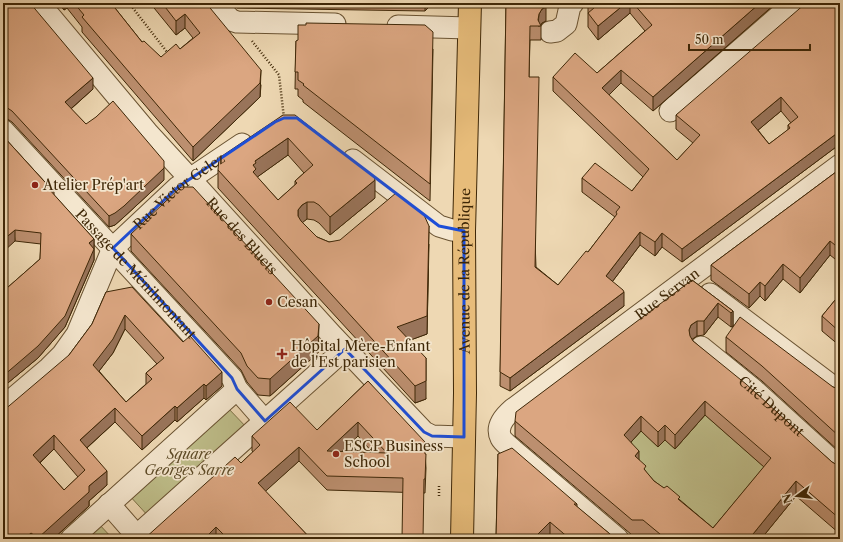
<svg xmlns="http://www.w3.org/2000/svg" width="843" height="542" font-family="'Libre Caslon Text',serif">
  <rect width="100%" height="100%" fill="#eed8b3"/>
  <filter id="stains"><feTurbulence type="fractalNoise" baseFrequency=".005" numOctaves="4"/><feColorMatrix values="0 0 0 0 .2 0 0 0 0 .09 0 0 0 0 .02 0 0 0 .5 -.17"/></filter>
  <radialGradient id="worn" r=".72"><stop offset=".6" stop-color="#630" stop-opacity="0"/><stop offset="1" stop-color="#630" stop-opacity=".3"/></radialGradient>
  <g fill="#bebd89" stroke="#7e7248">
    <path d="M227,407l22,23 -99,88 -22,-24z"/>
    <path d="M705,415l66,58 -62,66 -85,-89 17,-19 17,16 7,-7 10,9z"/>
    <path d="M97,522l16,17h-35z"/>
  </g>
  <g fill="none" stroke-linecap="round" stroke-linejoin="round">
    <defs>
      <g id="minor">
        <path id="s1" d="M39,3l108,129 34,37 150,165 93,98 8,4 32,1"/>
        <path d="M215,3l16,17 6,2 98,2"/>
        <path d="M398,26l71,2"/>
        <path d="M550,32l7,-1 9,-7 4,-18 3,-3"/>
        <path d="M670,111l124,-108"/>
        <path id="s2" d="M3,130l229,248 5,11 28,32"/>
        <path d="M353,160l86,66 13,4 12,1"/>
        <path d="M710,294l130,98"/>
        <path id="s3" d="M701,347l53,43 86,78"/>
        <path id="s4" d="M3,407l46,-39 13,-13 15,-21 36,-86 65,-61 64,-43"/>
        <path d="M109,504l28,32"/>
        <path d="M71,539l166,-150"/>
        <path d="M133,539l212,-190"/>
        <path id="s5" d="M618,539l-105,-89c-4,-4 -10,-8 -12,-12 -6,-12 4,-22 12,-29l327,-244"/>
      </g>
      <g id="major">
        <path id="s6" d="M462,539l3,-146 -1,-162 6,-228"/>
      </g>
    </defs>
    <use href="#minor" stroke="#6a5332" stroke-width="23"/>
    <use href="#major" stroke="#3e2707" stroke-width="24"/>
    <g stroke="#3e2707" stroke-width="2.5" stroke-dasharray="1 2" stroke-linecap="butt">
      <path d="M129,3l38,49"/>
      <path d="M252,41l27,34 5,43"/>
      <path d="M439,496v-12"/>
    </g>
    <use href="#minor" stroke="#f4e6ce" stroke-width="21"/>
    <use href="#major" stroke="#e7bc7a" stroke-width="22"/>
  </g>
  <g fill="#bc8f6f" stroke="#3e2707" fill-rule="evenodd">
    <path d="M3,3l90,86 -22,20 15,15 78,56 -40,37 -9,8 -6,2 -97,-105 -6,-4h-3z"/>
    <path d="M58,3h53l31,39 19,15 19,-8 13,-11 -8,-10 -9,7 -26,-32h56l55,82 -1,12 -67,64 -111,-129v-5l-15,-19 -3,2z"/>
    <path d="M232,3h200v1l-7,7 -188,-3z"/>
    <path d="M506,3l40,18 -4,2 -1,2v15h-11l-1,37 7,190 22,18 30,-33 27,-35 -33,-25v-14l50,13 11,-14 -90,-86v-14l44,-4 48,-42 -15,-18 -32,27 -10,-13v-24h188l-123,108 -32,-28 -12,12 68,65 16,-17 -17,-14v-14l164,-112v141l-158,118 -20,-15 -7,9 -15,-11 -28,37 12,24 -114,85 -10,-5zM781,111l10,12 -3,2v5l-19,14 -11,-14z"/>
    <path d="M296,41l137,8 -3,152 -127,-99v-2l-5,-4v-7h-3z"/>
    <path d="M283,115l92,83 -45,37 -11,-12 -5,-3 -7,-1 -5,3 15,15 12,5 100,2 -2,90 -17,6 16,59 -11,4 -197,-215v-18zM288,155l16,18 -9,8v4l-17,15 -21,-23z"/>
    <path d="M3,136l51,56v3l40,44v21l-29,67 -27,31 -35,29v-105l4,6 33,-29 1,-15 -26,-3z"/>
    <path d="M840,169v94l-10,-8 -30,38 -17,-14 -18,22 -5,-5 -11,12 -38,-28v-15z"/>
    <path d="M131,234l188,107 -1,12 -48,43 -12,-1 -11,-13 -6,-12 -110,-119z"/>
    <path d="M692,280l41,31v15l-2,1 -13,-10 -14,18 -7,1 -5,3 1,2 139,121 5,3h3v69l-44,-38 -35,43h-113l-5,-4h-11l-117,-99v-15zM705,415l59,52 -51,61 -33,-28 -26,-19 -8,-9 -7,-12 -8,-18 10,-11 17,16 7,-7 10,9z"/>
    <path d="M106,292l116,94 -16,14 -2,-2 -27,24 -2,-2 -33,30 -27,-28 -28,26 20,37 -18,16v5l-36,33h-50l66,-184 23,-31zM125,329l32,35 -11,9v11l-20,18 -27,-31 14,-18zM54,449l24,28 -14,13 -24,-27z"/>
    <path d="M840,294v52l-18,-15v-15z"/>
    <path d="M726,337l107,50 6,2h1v63l-78,-71 -36,-29z"/>
    <path d="M368,381l57,73 1,14 -1,25 -98,-3 -28,-29 -34,30 46,48h-167l97,-76 12,-11 -1,-1v-15l65,-6zM358,436l15,17 -32,-1z"/>
    <path d="M498,454l79,50v3l39,32h-65l-1,-1 -1,1h-53z"/>
  </g>
  <g fill="#99745a" stroke="#3e2707">
    <path d="M64,3h3v5l-3,2z"/>
    <path d="M425,3h7v1l-7,7z"/>
    <path d="M626,3h4v10l-32,27v-14z"/>
    <path d="M760,3h16l-123,108v-14z"/>
    <path d="M546,7v14l-4,2 -2,3h-2l1,-12 3,-5z"/>
    <path d="M185,14v14l-9,7v-14z"/>
    <path d="M261,70l-1,27 -67,64v-14z"/>
    <path d="M621,70v13l-19,19v-14z"/>
    <path d="M93,78v11l-28,25v-12z"/>
    <path d="M781,97v14l-30,25v-14z"/>
    <path d="M840,131v13l-158,118v-13z"/>
    <path d="M288,138v17l-32,23 -3,-6v-7l2,-4z"/>
    <path d="M164,168v12l-40,37 -9,8 -6,2v-11z"/>
    <path d="M375,180v18l-45,37v-18z"/>
    <path d="M307,202v17l-5,4 -4,5v-18l4,-5z"/>
    <path d="M840,210v15l-3,-12z"/>
    <path d="M429,226l-2,108 -30,11v-18z"/>
    <path d="M15,230v11l-12,11v-12z"/>
    <path d="M640,232v13l-34,45v-14z"/>
    <path d="M662,233v14l-7,9v-14z"/>
    <path d="M94,239v21l-29,67 -27,31 -35,29v-11l86,-133z"/>
    <path d="M830,241v14l-30,38v-15z"/>
    <path d="M783,264v15l-18,22v-15z"/>
    <path d="M760,282v14l-11,12v-14z"/>
    <path d="M624,292v14l-114,85v-13z"/>
    <path d="M718,303v14l-14,18v-14z"/>
    <path d="M733,311v15l-2,1v-14z"/>
    <path d="M125,315v14l-12,24 -20,26v-14z"/>
    <path d="M697,321v15l-6,4 -2,5v-15l2,-5z"/>
    <path d="M319,324l-1,29 -48,43v-17z"/>
    <path d="M426,358v41l-11,4v-17z"/>
    <path d="M222,372v14l-16,14v-14z"/>
    <path d="M204,384v14l-27,24v-14z"/>
    <path d="M705,401v14l-30,34v-14z"/>
    <path d="M175,406v14l-33,30v-14z"/>
    <path d="M115,408v14l-35,32v-14z"/>
    <path d="M641,416v15l-17,19v-15z"/>
    <path d="M358,422v14l-31,30v-15z"/>
    <path d="M665,425v15l-7,7v-15z"/>
    <path d="M54,435v14l-21,20v-14z"/>
    <path d="M299,447v14l-41,37v-15z"/>
    <path d="M639,451v15l-4,-10z"/>
    <path d="M107,471v14l-18,16v5l-36,33h-15v-1l51,-52z"/>
    <path d="M796,481v15l-35,43h-12z"/>
    <path d="M550,522v16l-1,1h-16z"/>
    <path d="M216,527v12h-12z"/>
    <path d="M31,533v6h-7z"/>
  </g>
  <g fill="#dba681" stroke="#3e2707" fill-rule="evenodd">
    <path d="M3,3h27l63,75 -28,24 21,22 10,-7 17,-16 51,60v7l-40,38 -9,7 -6,3 -97,-105 -6,-4h-3z"/>
    <path d="M74,3h37l31,39 2,-1 17,16 15,-13 4,5 20,-16 -15,-19 -9,7 -14,-18h44l55,67 -1,13 -67,64 -111,-130 2,-2z"/>
    <path d="M506,3h36l4,4 -4,2 -3,5 -1,6 3,6h-11l-1,51h10l-4,190 23,18 28,-34 2,1 29,-38 -1,-2 4,-5 -38,-29 13,-15 37,28 17,-22 -96,-92 22,-24 22,20 55,-48 -19,-22h127l-107,94 -32,-27 -19,18 75,72 23,-25 -24,-20 130,-112h34v128l-158,118 -20,-16 -7,9 -15,-10 -34,44 17,14 1,2 -114,86 -10,-6zM781,97l17,20 -10,8 2,3 -21,16 -18,-22z"/>
    <path d="M590,3h36l-28,23 -10,-13 6,-5z"/>
    <path d="M306,23l119,2 8,7 -3,152 -127,-99 1,-1 -6,-4v-8h-3l1,-31 2,-1v-15h8z"/>
    <path d="M283,115h12l79,62 1,3 -45,37 -11,-12 -5,-3h-7l-5,3 -4,5v6l3,5 16,16 12,5 11,-2 56,-47 28,22 5,11 -2,90 -30,11 29,31v23l-11,5 -197,-216 1,-12zM288,138l25,27 -18,16 2,2 -19,17 -25,-28 3,-3 -3,-4 3,-2 -1,-2z"/>
    <path d="M3,136l51,56 -5,-3 45,50 -5,4 5,6 -29,67 -27,30 -35,30v-94l4,6 33,-29 1,-26 -26,-3 -12,10z"/>
    <path d="M840,169v41l-3,3 3,4v32l-10,-8 -30,37 -17,-14 -18,22 -5,-4 -11,12 -38,-29z"/>
    <path d="M181,187h12l126,137 -1,12 -48,43 -12,-1 -11,-12 -6,-13 -110,-119z"/>
    <path d="M692,280l41,31 -2,2 -13,-10 -14,18h-7l-6,4 -2,5 1,6 3,5 53,43 86,78 5,3h3v54l-44,-38 -47,58h-83l-23,-19h-11l-117,-99 1,-9zM705,401l66,57 -58,70 -35,-29 2,-2 -13,-11 -3,2 -10,-7 -10,-12 2,-3 -11,-10 4,-5 -15,-16 17,-19 17,16 7,-7 10,10z"/>
    <path d="M132,287l51,55 7,-6 32,36 -16,14 -2,-2 -27,24 -2,-2 -33,30 -27,-28 -35,32 27,31 -18,15v6l-51,46 -7,-5 -7,6h-21v-128l66,-56 23,-31 14,-32zM125,315l39,43 -18,15 6,6 -26,23 -33,-37 20,-26zM54,435l31,35 -21,20 -31,-35z"/>
    <path d="M840,294v38l-18,-16z"/>
    <path d="M740,317l93,70 6,2h1v48l-78,-71 -36,-29z"/>
    <path d="M368,381l57,61v12h1l-1,25h-1l-1,60h-21l1,-61 -76,-2 -28,-29 -41,36 53,56h-83l-12,-12 -12,12h-60l91,-82 6,6 19,-18 -8,-9 38,-34 27,28zM358,422l29,31 -60,-2z"/>
    <path d="M512,448l65,56h-3l42,35h-46l-20,-17 -17,17h-37l2,-85z"/>
  </g>
  <path fill="none" stroke="#1d4ed8" stroke-width="3" stroke-linejoin="round" d="M284,118h13l142,108 25,5v206l-32,-1 -8,-4 -79,-83 -80,72 -28,-32 -5,-11 -119,-130 65,-61 97,-65z"/>
  <g fill="#8f2418" stroke="#f4e6ce" stroke-width="1.5">
    <circle cx="35" cy="185" r="4"/>
    <circle cx="269" cy="302" r="4"/>
    <path d="M280 348h4v4h4v4h-4v4h-4v-4h-4v-4h4z"/>
    <circle cx="336" cy="454" r="4"/>
  </g>
  <g text-anchor="middle" stroke-width="3.5" stroke-linejoin="round" paint-order="stroke">
    <g font-size="14" fill="#3e2707" stroke="#f4e6ce" text-anchor="start">
      <text x="43" y="190">Atelier Prép'art</text>
      <text x="277" y="307">Cesan</text>
      <text x="291" y="351">Hôpital Mère-Enfant<tspan x="291" dy="16">de l'Est parisien</tspan></text>
      <text x="344" y="451">ESCP Business<tspan x="344" dy="16">School</tspan></text>
    </g>
    <g font-size="14" fill="#3e2707" stroke="#f4e6ce">
      <text dy="5" stroke="none"><textPath href="#s4" startOffset="285">Rue Victor Gelez</textPath></text>
      <text dy="5" stroke="none"><textPath href="#s1" startOffset="309">Rue des Bluets</textPath></text>
      <text dy="5" stroke="none"><textPath href="#s6" startOffset="268">Avenue de la République</textPath></text>
      <text dy="5" stroke="none"><textPath href="#s2" startOffset="196">Passage de Ménilmontant</textPath></text>
      <text dy="5" stroke="none"><textPath href="#s5" startOffset="381">Rue Servan</textPath></text>
      <text dy="5" stroke="none"><textPath href="#s3" startOffset="92">Cité Dupont</textPath></text>
    </g>
    <g font-size="14" font-style="italic" fill="#5e4c28" stroke="#f4e6ce">
      <text x="189" y="459">Square<tspan x="189" dy="16">Georges Sarre</tspan></text>
    </g>
  </g>
  <rect width="843" height="542" fill="none" stroke="#eed8b3" stroke-width="16"/>
  <rect x="4" y="4" width="835" height="534" fill="none" stroke="#3e2707" stroke-width="2"/>
  <rect x="8" y="8" width="827" height="526" fill="none" stroke="#3e2707"/>
  <g transform="translate(797 496) rotate(255)" stroke="#f4e6ce" stroke-width="3" paint-order="stroke">
  <path d="M0-3L7 15L0 10L-7 15Z" fill="#3e2707"/>
  <text y="-6" font-size="11" font-weight="bold" text-anchor="middle" fill="#3e2707">N</text>
  </g>
  <path d="M689 44v6h121v-6" fill="none" stroke="#3e2707" stroke-width="2"/>
  <text x="695" y="44" font-size="12" fill="#3e2707" stroke="#f4e6ce" stroke-width="3" paint-order="stroke">50 m</text>
  <rect width="100%" height="100%" filter="url(#stains)"/>
  <rect width="100%" height="100%" fill="url(#worn)"/>
</svg>
